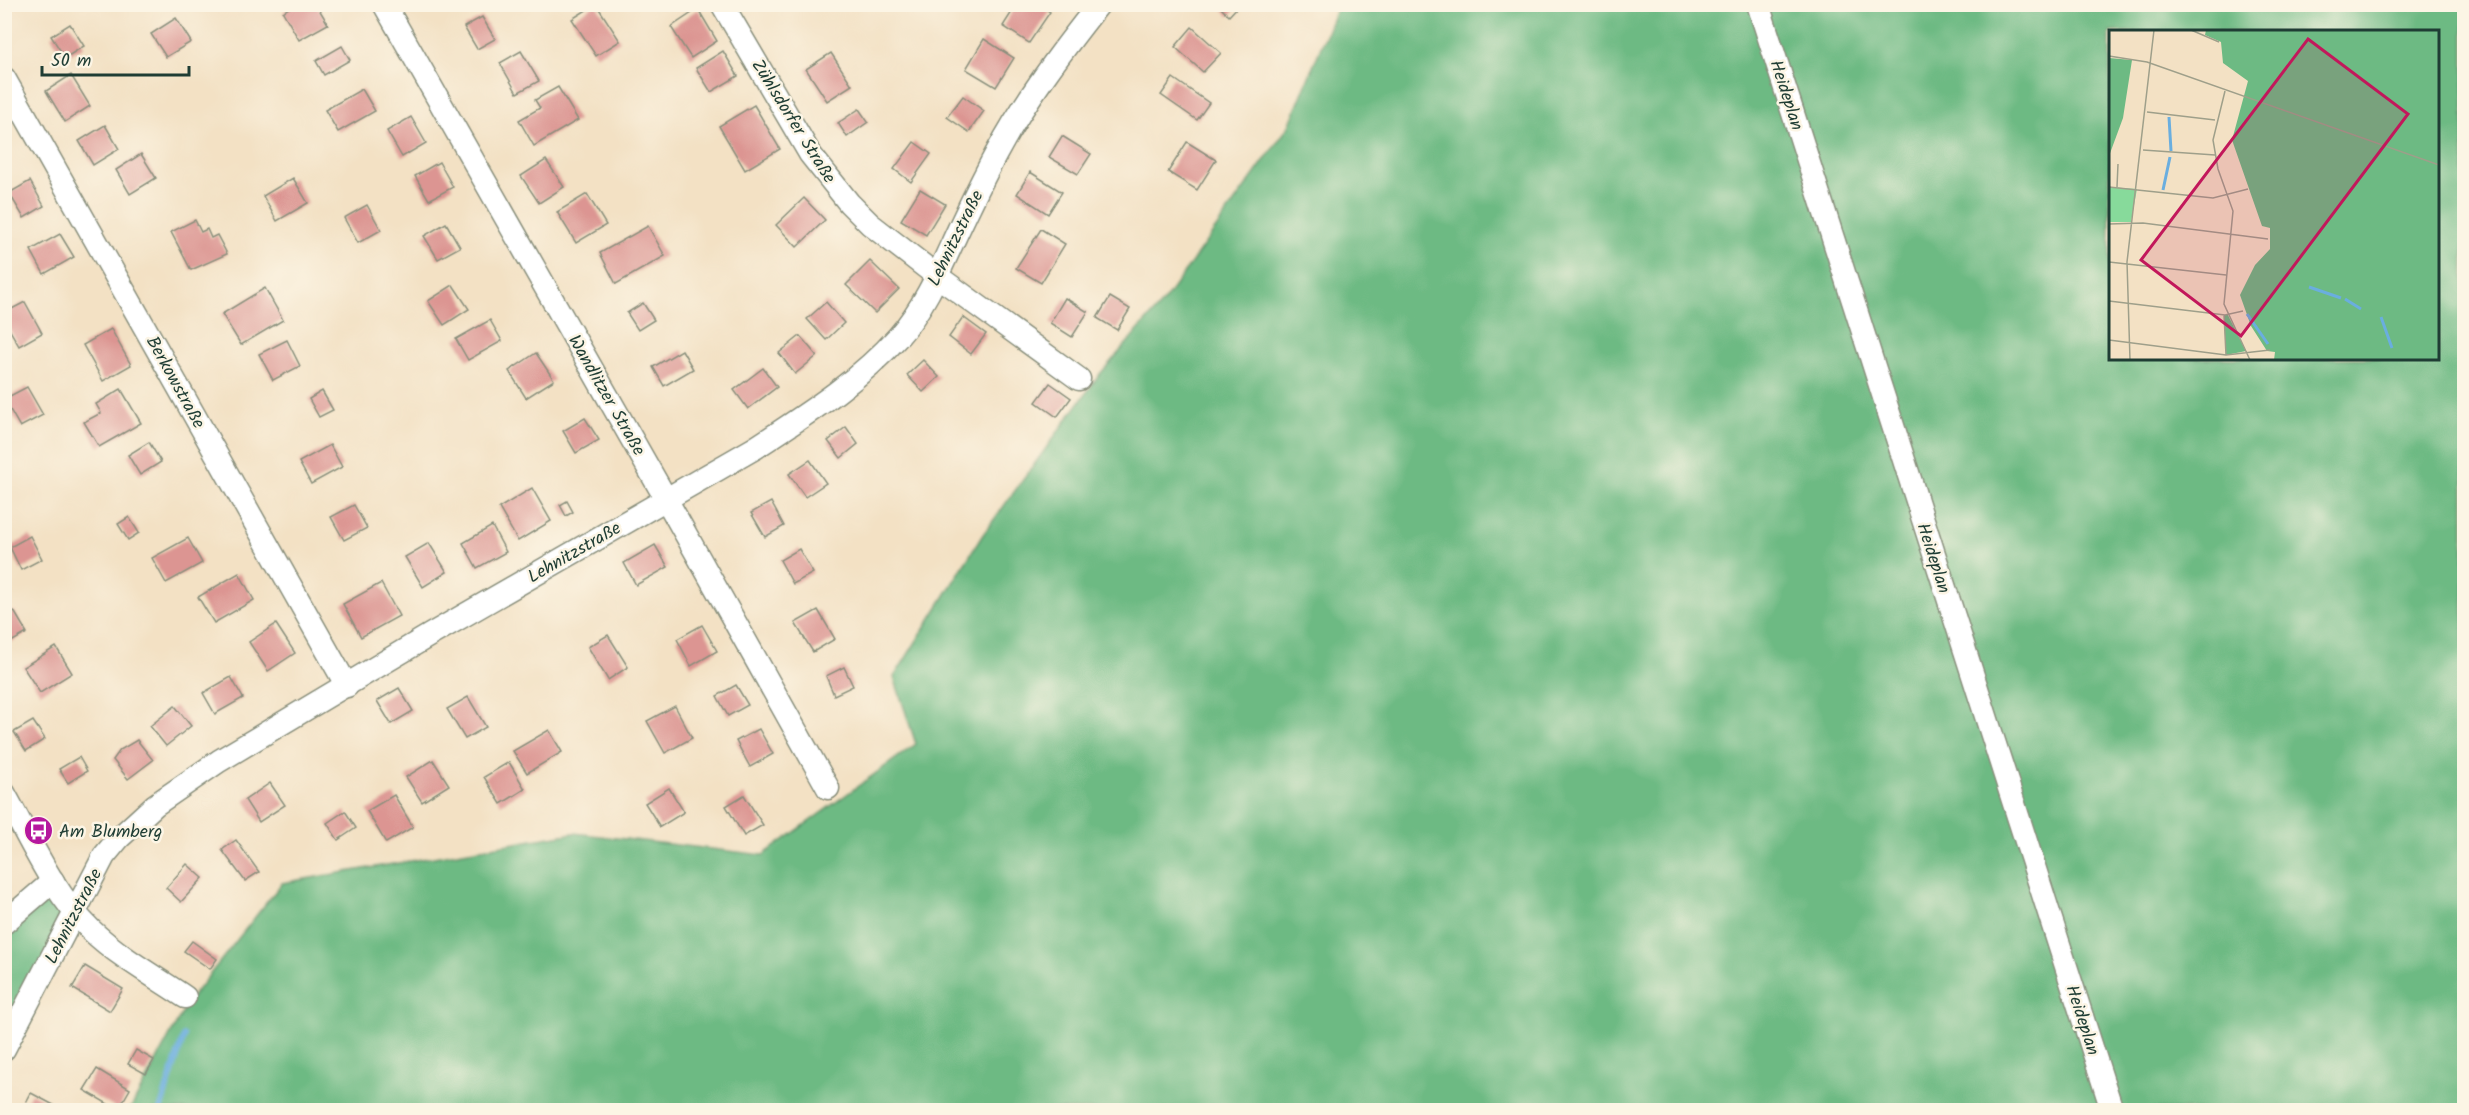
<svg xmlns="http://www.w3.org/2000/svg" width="2469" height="1115" font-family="Kalam,sans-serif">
  <rect width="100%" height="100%" fill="#fcf5e5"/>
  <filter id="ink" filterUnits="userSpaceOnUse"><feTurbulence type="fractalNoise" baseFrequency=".0167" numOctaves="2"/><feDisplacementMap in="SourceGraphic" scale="12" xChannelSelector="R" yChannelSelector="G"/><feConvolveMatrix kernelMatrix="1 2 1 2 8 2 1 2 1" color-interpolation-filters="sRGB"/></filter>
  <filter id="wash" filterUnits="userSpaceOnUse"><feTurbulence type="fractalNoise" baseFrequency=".008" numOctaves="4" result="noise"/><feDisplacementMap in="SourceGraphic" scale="24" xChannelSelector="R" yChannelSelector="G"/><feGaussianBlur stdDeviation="1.35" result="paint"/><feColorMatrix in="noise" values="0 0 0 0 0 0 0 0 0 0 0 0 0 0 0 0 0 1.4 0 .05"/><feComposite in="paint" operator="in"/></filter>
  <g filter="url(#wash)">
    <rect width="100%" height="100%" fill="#f3e1c4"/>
    <g fill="#6dba83" stroke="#467c5c" stroke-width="1.5" fill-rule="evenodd">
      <path d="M1338,5h1126v1105h-2334l58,-108 94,-119 292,-50 189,22 153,-111 -22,-67 88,-141 118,-162 64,-73 125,-175zM2110,32h328v326h-328z"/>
      <path d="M53,881l15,23 -63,145v-126z"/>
    </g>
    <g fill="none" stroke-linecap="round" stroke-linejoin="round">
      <path stroke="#6aaedf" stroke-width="6" d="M160,1110l24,-74"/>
    </g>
    <g id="blocks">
      <g fill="#dc9592">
        <path d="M295,4h21l12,20 -29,16 -16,-28z"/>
        <path d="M596,4l24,37 -24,15 -24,-37z"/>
        <path d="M1017,4h21l12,8 -21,31 -26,-17z"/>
        <path d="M1217,4h23l-11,12z"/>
        <path d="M698,9l19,32 -26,17 -20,-31z"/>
        <path d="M482,17l13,22 -18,10 -13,-22z"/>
        <path d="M176,18l15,24 -25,15 -15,-23z"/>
        <path d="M70,24l14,22 -19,12 -14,-22z"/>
        <path d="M1192,27l29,26 -18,19 -28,-25z"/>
        <path d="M984,39l30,19 -18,29 -30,-18z"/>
        <path d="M342,46l8,14 -26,15 -8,-14z"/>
        <path d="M521,51l18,30 -22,12 -17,-30z"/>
        <path d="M723,51l15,25 -27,16 -15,-24z"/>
        <path d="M831,53l21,32 -25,16 -21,-32z"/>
        <path d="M71,75l19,31 -25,16 -19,-31z"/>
        <path d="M1173,78l36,25 -12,17 -36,-25z"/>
        <path d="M558,87l20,33 -44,26 -15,-26 21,-12 -5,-8z"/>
        <path d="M362,89l13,22 -37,21 -13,-22z"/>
        <path d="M963,96l21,15 -15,21 -22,-15z"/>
        <path d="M754,105l26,44 -35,21 -26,-44z"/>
        <path d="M859,109l9,13 -21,15 -9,-14z"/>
        <path d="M411,117l15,26 -24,14 -15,-26z"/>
        <path d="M105,125l14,24 -26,16 -14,-24z"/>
        <path d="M1062,136l29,18 -13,20 -29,-17z"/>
        <path d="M914,142l17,12 -20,28 -17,-13z"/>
        <path d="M1187,142l29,18 -19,30 -29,-18z"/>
        <path d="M141,154l15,24 -26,16 -14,-24z"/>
        <path d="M546,160l18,27 -25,16 -18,-27z"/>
        <path d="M439,162l14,25 -24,13 -14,-24z"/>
        <path d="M1030,172l32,20 -14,22 -31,-20z"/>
        <path d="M293,178l15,25 -31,18 -14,-25z"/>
        <path d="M30,181l14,25 -20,12 -15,-25z"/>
        <path d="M920,189l25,15 -19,31 -25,-15z"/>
        <path d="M587,194l19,31 -30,18 -19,-31z"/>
        <path d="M804,198l21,22 -28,27 -21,-22z"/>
        <path d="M367,205l14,25 -23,13 -14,-25z"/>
        <path d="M195,220l6,12 6,-3 4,9 6,-3 10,19 -36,16 -20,-38z"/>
        <path d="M446,223l14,24 -22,12 -14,-23z"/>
        <path d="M648,226l17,30 -49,28 -16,-31z"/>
        <path d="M1041,229l24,15 -24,39 -25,-15z"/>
        <path d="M60,234l14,23 -30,17 -13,-24z"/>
        <path d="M870,261l29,28 -24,24 -29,-28z"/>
        <path d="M453,285l16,24 -25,16 -16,-24z"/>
        <path d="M265,288l18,32 -42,25 -19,-31z"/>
        <path d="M1110,297l20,12 -13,21 -20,-12z"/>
        <path d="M1065,298l23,14 -16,25 -22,-14z"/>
        <path d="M25,302l17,31 -23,13 -15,-26v-7z"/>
        <path d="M826,302l18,21 -18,17 -19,-21z"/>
        <path d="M643,303l11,17 -16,10 -11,-17z"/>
        <path d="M963,317l23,17 -15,20 -22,-17z"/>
        <path d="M490,320l12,21 -34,19 -12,-21z"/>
        <path d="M111,329l20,36 -28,16 -20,-36z"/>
        <path d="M800,336l17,20 -22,18 -16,-21z"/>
        <path d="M287,340l13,26 -27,14 -14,-26z"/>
        <path d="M682,350l11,19 -29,17 -11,-19z"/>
        <path d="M536,353l18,27 -28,18 -17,-27z"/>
        <path d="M923,360l16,17 -16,15 -16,-17z"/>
        <path d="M763,368l14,19 -29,22 -14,-19z"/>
        <path d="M1050,383l21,15 -14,19 -21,-15z"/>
        <path d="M27,387l16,28 -23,12 -16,-28z"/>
        <path d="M121,389l20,34 -42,24 -15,-25 17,-9 -5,-9z"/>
        <path d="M322,391l11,19 -14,7 -10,-18z"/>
        <path d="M585,418l14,22 -23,13 -13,-22z"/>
        <path d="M846,427l12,17 -17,14 -13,-17z"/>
        <path d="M149,442l12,20 -21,13 -12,-20z"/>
        <path d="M330,445l12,22 -31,17 -12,-22z"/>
        <path d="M810,460l16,23 -21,14 -16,-23z"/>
        <path d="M532,488l19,33 -33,20 -19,-33z"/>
        <path d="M567,501l6,11 -7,4 -6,-11z"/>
        <path d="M771,502l13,24 -19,11 -14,-24z"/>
        <path d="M354,505l13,23 -23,12 -13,-23z"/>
        <path d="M129,517l10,16 -11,7 -10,-16z"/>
        <path d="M492,526l14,26 -29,16 -14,-25z"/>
        <path d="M30,536l12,23 -21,11 -11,-23z"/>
        <path d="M188,538l14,25 -36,20 -14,-25z"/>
        <path d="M429,543l18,29 -24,15 -18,-30z"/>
        <path d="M655,545l13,22 -32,18 -12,-22z"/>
        <path d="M799,549l14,24 -20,11 -13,-24z"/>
        <path d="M239,573l15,27 -40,23 -16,-26z"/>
        <path d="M381,583l18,33 -38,21 -18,-33z"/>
        <path d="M818,610l17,29 -22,13 -18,-29z"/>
        <path d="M14,611l13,22 -23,13v-30z"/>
        <path d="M276,624l19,29 -27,18 -19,-29z"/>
        <path d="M702,625l15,26 -26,15 -14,-27z"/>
        <path d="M608,635l20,32 -20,13 -20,-33z"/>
        <path d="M56,647l16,26 -32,20 -17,-26z"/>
        <path d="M844,667l9,19 -19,9 -8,-19z"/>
        <path d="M231,677l12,21 -28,16 -12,-21z"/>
        <path d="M736,685l12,20 -20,11 -11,-20z"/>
        <path d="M399,688l14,23 -22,13 -14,-23z"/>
        <path d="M468,697l18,30 -21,12 -18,-30z"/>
        <path d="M175,706l16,20 -25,20 -16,-20z"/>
        <path d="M675,706l17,32 -27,15 -18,-32z"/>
        <path d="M33,721l12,18 -19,12 -12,-19z"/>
        <path d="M759,729l14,25 -23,13 -14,-26z"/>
        <path d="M549,730l13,22 -35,21 -14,-22z"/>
        <path d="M137,740l16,20 -25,19 -15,-19 7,-10z"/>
        <path d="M79,757l8,14 -19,12 -9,-14z"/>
        <path d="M433,760l16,25 -27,17 -16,-25z"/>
        <path d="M509,762l16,27 -24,15 -17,-27z"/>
        <path d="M270,783l15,22 -26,17 -14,-22z"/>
        <path d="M669,788l15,24 -24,15 -15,-24z"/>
        <path d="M394,795l19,32 -27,16 -19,-32z"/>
        <path d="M744,795l19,30 -19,11 -18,-30z"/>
        <path d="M345,811l11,17 -18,12 -11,-17z"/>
        <path d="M236,840l23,32 -14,9 -23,-31z"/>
        <path d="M187,864l16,14 -22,24 -15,-14z"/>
        <path d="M192,941l25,18 -7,10 -26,-18z"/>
        <path d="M85,966l38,23 -13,22 -38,-23z"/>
        <path d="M136,1050l18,10 -8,14 -18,-10z"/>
        <path d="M97,1069l33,20 -12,21 -34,-20z"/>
        <path d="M31,1093l32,17h-41z"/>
      </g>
    </g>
  </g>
  <g filter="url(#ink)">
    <use href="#blocks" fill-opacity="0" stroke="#898f7c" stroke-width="1.5"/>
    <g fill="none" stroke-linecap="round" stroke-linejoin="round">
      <defs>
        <g id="street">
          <path d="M384,4l282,495 162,289"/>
          <path d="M722,4l88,150 39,49 21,21 67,52 142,103"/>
          <path d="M1758,4l354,1106"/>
          <path d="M4,78l343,608"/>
          <path d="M4,793c26,46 48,99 87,137 27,26 63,46 94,67"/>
          <path d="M4,923l49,-42"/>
          <path d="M4,1049l100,-193 15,-18 36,-33 64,-44 211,-126 325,-187c50,-33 103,-66 143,-111 26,-29 42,-67 58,-102 13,-28 26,-55 40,-81 29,-54 65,-102 103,-150"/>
        </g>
      </defs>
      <use href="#street" stroke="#898f7c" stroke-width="25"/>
      <use href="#street" stroke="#fff" stroke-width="22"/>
    </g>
  </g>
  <defs>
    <symbol id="bus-disc" viewBox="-11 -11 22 22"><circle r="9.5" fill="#b5179e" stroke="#fcf5e5"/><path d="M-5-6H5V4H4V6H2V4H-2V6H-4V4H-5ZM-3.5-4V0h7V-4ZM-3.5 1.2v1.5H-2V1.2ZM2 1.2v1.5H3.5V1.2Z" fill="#fff"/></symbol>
  </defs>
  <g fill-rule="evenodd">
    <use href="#bus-disc" x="22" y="814" width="33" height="33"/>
  </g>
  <g text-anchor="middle" stroke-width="5" stroke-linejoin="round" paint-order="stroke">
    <g font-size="18" fill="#1f3d34" stroke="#fcf5e5">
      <text transform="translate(1787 95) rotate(72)" y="6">Heideplan</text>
      <text transform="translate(794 121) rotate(58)" y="6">Zühlsdorfer Straße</text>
      <text transform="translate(955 238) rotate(-64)" y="6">Lehnitzstraße</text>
      <text transform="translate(176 382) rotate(61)" y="6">Berkowstraße</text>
      <text transform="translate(607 395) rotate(60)" y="6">Wandlitzer Straße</text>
      <text transform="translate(574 552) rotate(-30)" y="6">Lehnitzstraße</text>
      <text transform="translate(1934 558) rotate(72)" y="6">Heideplan</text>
      <text transform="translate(73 916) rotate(-63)" y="6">Lehnitzstraße</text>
      <text transform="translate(2083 1020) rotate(72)" y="6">Heideplan</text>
    </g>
    <g font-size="18" fill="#1f3d34" stroke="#fcf5e5" text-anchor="start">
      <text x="59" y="837">Am Blumberg</text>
    </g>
  </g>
  <g transform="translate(2109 30)">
    <rect width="330" height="330" fill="#f3e1c4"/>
    <path d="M0,157l28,2 -6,33h-22z" fill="#87da9b"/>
    <path d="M97,0h233v330h-165l1,-8 -8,-1 -16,-25 -11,-31 15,-30 15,-16v-21l-8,-2 -30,-86 16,-59 -25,-18 -2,-21 -16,-7zM0,28l23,2 -9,58 -14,38zM115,285h4l18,36 -20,4z" fill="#6dba83"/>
    <path fill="none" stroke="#6aaedf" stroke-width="3" d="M60,87l2,34M54,160l7,-33M200,257l32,11M236,269l16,10M138,284l21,30M272,287l11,31"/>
    <path fill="none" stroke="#9e9f8a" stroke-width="1.5" d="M82,0l28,12M0,26l38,6 292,103M116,61l-12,49 5,29 15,42 -9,93 26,56M38,82l68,8M34,120l72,5M0,157l104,11 35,-9M8,157l1,-23M0,194l34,-1 125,16M0,232l117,13M0,271l116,14 18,-4M115,285l2,40M0,310l117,15 44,-5M21,330l-3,-98 27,-232"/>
    <path fill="#c2185b" fill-opacity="0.15" stroke="#c2185b" stroke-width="3" d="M199,9l100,75 -167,222 -100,-76z"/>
    <rect width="330" height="330" fill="none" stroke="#1f3d34" stroke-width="3"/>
  </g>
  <rect width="2469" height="1115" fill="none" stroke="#fcf5e5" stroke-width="24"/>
  <path d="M42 66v9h147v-9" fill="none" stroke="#1f3d34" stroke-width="3"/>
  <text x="51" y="66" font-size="18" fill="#1f3d34" stroke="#fcf5e5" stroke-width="4.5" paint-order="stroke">50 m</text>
</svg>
